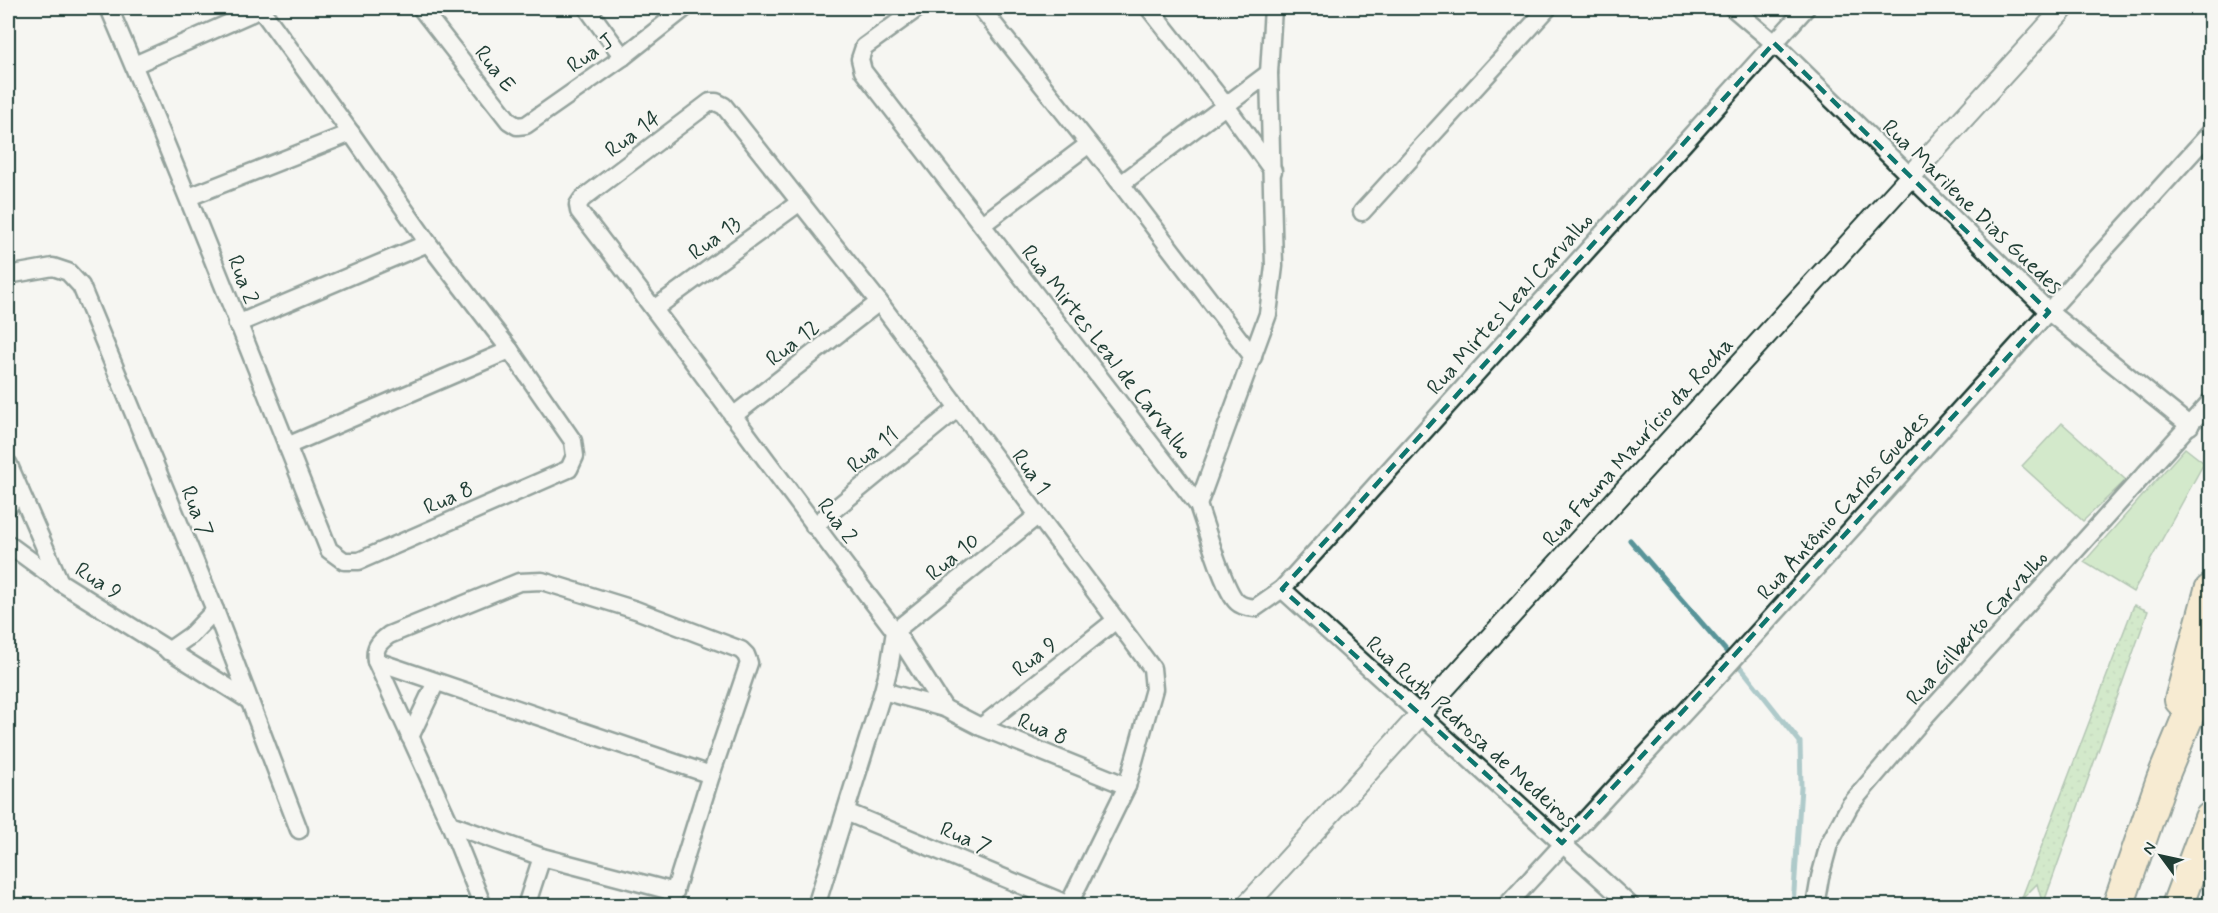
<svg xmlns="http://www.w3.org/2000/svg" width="2218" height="913" font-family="Mynerve,sans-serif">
  <defs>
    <pattern id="garden-dots" width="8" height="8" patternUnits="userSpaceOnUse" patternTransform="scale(1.5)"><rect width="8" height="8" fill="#a9da9b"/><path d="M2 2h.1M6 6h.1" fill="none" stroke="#91bc86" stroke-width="1.8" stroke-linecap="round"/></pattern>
  </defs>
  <rect width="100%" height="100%" fill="#f6f6f2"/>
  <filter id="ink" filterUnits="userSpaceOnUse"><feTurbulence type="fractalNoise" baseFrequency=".0167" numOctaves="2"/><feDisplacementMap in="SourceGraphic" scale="12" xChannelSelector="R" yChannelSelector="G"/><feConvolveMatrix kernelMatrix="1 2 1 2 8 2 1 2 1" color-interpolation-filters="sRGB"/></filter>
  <g filter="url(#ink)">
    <g fill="#a9da9b" stroke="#648c68" stroke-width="1.5">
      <path d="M2062,423l64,57 -43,41 -61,-55z"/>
      <path d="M2185,448l19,15 -71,129 -49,-30z"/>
    </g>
    <path fill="url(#garden-dots)" stroke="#648c68" stroke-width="1.5" d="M2134,605l14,6 -105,294 -6,-21 -16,16z"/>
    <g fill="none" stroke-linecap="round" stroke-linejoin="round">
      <path stroke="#599499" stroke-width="5" d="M1630,540l116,134 54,68 1,45 -8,119"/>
      <defs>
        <g id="minor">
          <path d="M109,8c77,179 147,361 220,542l15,11h15l210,-92 6,-13 -2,-15 -63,-91 -82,-107 -77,-110 -91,-125"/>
          <path d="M421,8l88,113 8,5 9,-1 97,-68 62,-49"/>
          <path d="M587,8l36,49"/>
          <path d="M918,8l-54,39 -4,12 3,12 335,434c7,19 26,86 39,97 5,5 12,5 18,6l27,-19 524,-581"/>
          <path d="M981,8l140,176 132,173"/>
          <path d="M1149,8l77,98 47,65"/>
          <path d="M1733,8l41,35 275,269 141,114"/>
          <path d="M134,65l127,-56"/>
          <path d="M1121,184l148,-111"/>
          <path d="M189,197l162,-64"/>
          <path d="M1362,212l186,-204"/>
          <path d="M983,224l106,-80"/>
          <path d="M8,275l45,-8 15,5 13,14 134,324 84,220"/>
          <path d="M654,309l146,-107"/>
          <path d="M237,324l191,-81"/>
          <path d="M733,416l146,-114"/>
          <path d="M287,446l223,-96"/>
          <path d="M8,463l51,117"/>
          <path d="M1198,505l70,-191 6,-48 -5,-193 4,-65"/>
          <path d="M8,507l12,-16"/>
          <path d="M814,526l144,-118"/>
          <path d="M8,544l52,38 190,119"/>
          <path d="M1282,589l349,317"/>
          <path d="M168,651l23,-16 24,-25"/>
          <path d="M376,661l335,114"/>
          <path d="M883,691l61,17 37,19 146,59"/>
          <path d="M944,708l-49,-77 142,-115"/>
          <path d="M981,727l135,-107"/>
          <path d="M410,737l26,-55"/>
          <path d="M846,812l223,93"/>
          <path d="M450,824l92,33 133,35"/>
          <path d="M483,906l-33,-82 -74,-163c-2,-13 2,-18 13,-26l130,-53 23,-1 94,29 105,40 5,5 3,8 -38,112 -41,131"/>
          <path d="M526,906l16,-49"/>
          <path d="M816,906l67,-215 7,-28 5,-32c-107,-139 -209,-282 -316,-420l-1,-6 4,-6 128,-97h6l8,4 155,196 273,366 2,21 -27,97 -59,120"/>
          <path d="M1506,906l215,-233 489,-540"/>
          <path d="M1815,906l5,-29 9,-33 21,-39 73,-86 287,-317"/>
        </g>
        <path id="tertiary" d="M1246,906l818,-898"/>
        <g id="motorway">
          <path d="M2180,700l30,-110"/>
          <path d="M2118,906l44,-127 37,-89 11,-22"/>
          <path d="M2177,906l33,-88"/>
        </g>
      </defs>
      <use href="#minor" stroke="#1f3d34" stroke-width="21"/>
      <use href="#tertiary" stroke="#1f3d34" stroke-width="24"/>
      <use href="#motorway" stroke="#1f3d34" stroke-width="34"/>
      <use href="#minor" stroke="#f6f6f2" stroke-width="16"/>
      <use href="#tertiary" stroke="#f6f6f2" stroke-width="20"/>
      <use href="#motorway" stroke="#f9deab" stroke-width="30"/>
    </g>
  </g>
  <path d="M0 0H2218V913H0ZM1774,43l275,269 -487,531 -280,-254z" fill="#f6f6f2" fill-opacity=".55" fill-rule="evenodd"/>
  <path fill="none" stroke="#0f766e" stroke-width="4.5" stroke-dasharray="12 8" stroke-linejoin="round" d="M1774,43l275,269 -487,531 -280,-254z"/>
  <g text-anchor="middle" stroke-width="4.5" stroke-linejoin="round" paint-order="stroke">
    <g font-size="22" fill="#1f3d34" stroke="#f6f6f2">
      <text transform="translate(590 52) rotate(-35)" y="8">Rua J</text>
      <text transform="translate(496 68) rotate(52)" y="8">Rua E</text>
      <text transform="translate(632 133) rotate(-37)" y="8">Rua 14</text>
      <text transform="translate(1973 206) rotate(44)" y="8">Rua Marilene Dias Guedes</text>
      <text transform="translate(714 237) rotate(-36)" y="8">Rua 13</text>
      <text transform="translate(244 279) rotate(69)" y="8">Rua 2</text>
      <text transform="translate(1509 303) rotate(-48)" y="8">Rua Mirtes Leal Carvalho</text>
      <text transform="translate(792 342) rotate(-38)" y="8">Rua 12</text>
      <text transform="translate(1108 351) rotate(52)" y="8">Rua Mirtes Leal de Carvalho</text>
      <text transform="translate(1637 441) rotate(-48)" y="8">Rua Fauna Maurício da Rocha</text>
      <text transform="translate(872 449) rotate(-39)" y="8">Rua 11</text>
      <text transform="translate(1032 471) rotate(54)" y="8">Rua 1</text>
      <text transform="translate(448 497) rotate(-24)" y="8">Rua 8</text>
      <text transform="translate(1842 505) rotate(-48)" y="8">Rua Antônio Carlos Guedes</text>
      <text transform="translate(198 511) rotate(68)" y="8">Rua 7</text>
      <text transform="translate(838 520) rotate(53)" y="8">Rua 2</text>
      <text transform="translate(952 556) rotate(-39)" y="8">Rua 10</text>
      <text transform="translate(99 580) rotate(33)" y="8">Rua 9</text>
      <text transform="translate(1976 627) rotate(-48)" y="8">Rua Gilberto Carvalho</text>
      <text transform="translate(1034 656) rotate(-38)" y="8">Rua 9</text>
      <text transform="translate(1043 728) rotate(22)" y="8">Rua 8</text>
      <text transform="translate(1472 731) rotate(42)" y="8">Rua Ruth Pedrosa de Medeiros</text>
      <text transform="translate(966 837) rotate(23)" y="8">Rua 7</text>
    </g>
  </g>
  <rect width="2218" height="913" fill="none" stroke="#f6f6f2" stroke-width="30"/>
  <rect x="15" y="15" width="2188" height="883" fill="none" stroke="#1f3d34" stroke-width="2" filter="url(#ink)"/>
  <g transform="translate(2161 856) rotate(303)" stroke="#f6f6f2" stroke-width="4.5" paint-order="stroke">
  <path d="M0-4.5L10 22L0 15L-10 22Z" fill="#1f3d34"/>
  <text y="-9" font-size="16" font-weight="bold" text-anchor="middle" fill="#1f3d34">N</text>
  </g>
</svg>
